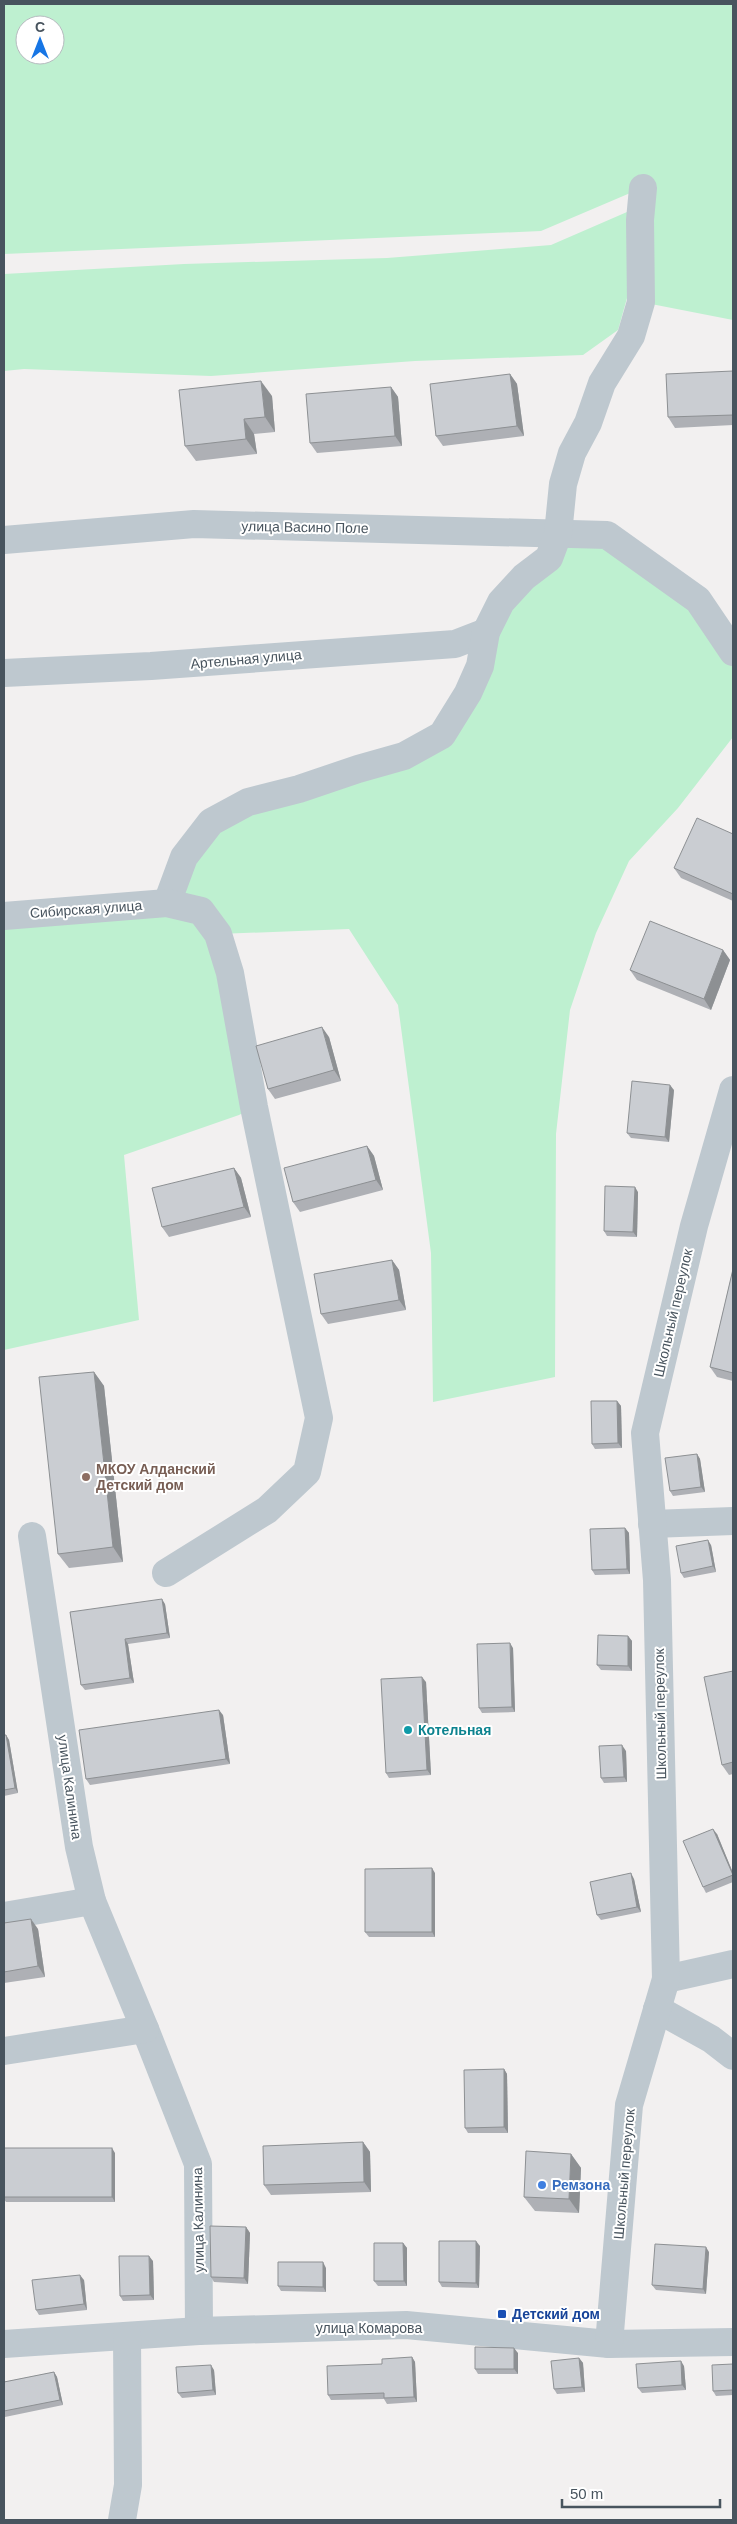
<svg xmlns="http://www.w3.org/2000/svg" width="737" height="2524" font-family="Helvetica,sans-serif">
  <rect width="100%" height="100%" fill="#f2f0f0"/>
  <g fill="#bef0d0" fill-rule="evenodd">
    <path d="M4,4h729v316l-92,-18 1,-114 -101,43 -537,23zM25,25h30v30h-30z"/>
    <path d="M627,212l2,79 -11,39 -35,25 -168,6 -204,15 -187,-7 -20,2v-97l180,-10 203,-6 164,-13z"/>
    <path d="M558,534l49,1 91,65 35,52v85l-55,71 -49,53 -33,72 -26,77 -14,124 -1,243 -122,25 -2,-149 -33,-248 -49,-76 -131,5 36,173 -15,8 -115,40 15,165 -135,30v-434l163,-13 44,-81 231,-87 44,-103z"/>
  </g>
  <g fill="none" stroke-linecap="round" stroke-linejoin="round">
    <g stroke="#bec8cf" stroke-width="28">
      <path d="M4,540l190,-16 413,11 91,65 35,52"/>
      <path d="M4,673l147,-7 304,-22 31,-12"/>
      <path d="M167,903l17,-46 27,-35 37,-20 51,-13 59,-20 46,-13 38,-21 26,-42 12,-27 6,-34 15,-30 23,-25 25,-19 9,-24 5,-50 9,-31 16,-30 14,-40 29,-47 10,-34 -1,-82 3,-32"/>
      <path d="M4,916l163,-13 34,8 17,23 12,39 24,134 65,311 -12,54 -40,38 -101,63"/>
      <path d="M652,1524l81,-3"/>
      <path d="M4,1916l88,-15"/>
      <path d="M666,1979l67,-15"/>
      <path d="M657,2009l54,30 22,17"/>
      <path d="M145,2029l53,135 1,167"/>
      <path d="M4,2051l141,-22 -53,-128 -13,-54 -47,-311"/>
      <path d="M4,2344l195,-13 207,-6 203,19 124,-2"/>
      <path d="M609,2344l20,-239 37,-126 -9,-399 -12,-147 49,-207 39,-136"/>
      <path d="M122,2520l6,-35 -1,-149"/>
    </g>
  </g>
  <g fill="#aeb0b5">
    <path d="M733,371v54l-58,3 -7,-11z"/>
    <path d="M510,374l7,10 7,52 -81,10 -7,-10z"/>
    <path d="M391,387l7,10 4,49 -85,7 -7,-10z"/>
    <path d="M272,396l3,36 -21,2 3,20 -61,7 -11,-15z"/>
    <path d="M733,834v67l-52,-23 -7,-10z"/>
    <path d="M723,950l7,10 -19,50 -74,-30 -7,-10z"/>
    <path d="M329,1037l12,44 -66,18 -7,-10z"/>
    <path d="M674,1090l-5,52 -38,-4 -4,-5z"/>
    <path d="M367,1146l7,10 9,34 -83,22 -7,-10z"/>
    <path d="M234,1168l7,10 10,39 -82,20 -7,-10z"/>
    <path d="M638,1192l-1,45 -30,-1 -3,-5z"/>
    <path d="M392,1260l7,10 7,40 -78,14 -7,-10z"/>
    <path d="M733,1269v112l-16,-4 -7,-10z"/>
    <path d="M94,1372l10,14 19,176 -54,6 -11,-14z"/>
    <path d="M617,1401l4,5 1,42 -27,1 -3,-5z"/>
    <path d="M697,1454l3,5 5,33 -32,4 -3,-5z"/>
    <path d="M625,1528l4,5 1,41 -35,1 -3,-5z"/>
    <path d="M711,1545l5,27 -32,6 -3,-5z"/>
    <path d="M165,1604l5,34 -42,6 6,39 -49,7 -4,-5 -11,-73z"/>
    <path d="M628,1636l4,5v30l-31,-1 -4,-5z"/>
    <path d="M513,1648l2,64 -33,1 -3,-5z"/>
    <path d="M733,1671v103l-4,1 -7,-10z"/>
    <path d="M426,1682l5,93 -42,3 -3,-5z"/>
    <path d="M223,1715l7,49 -140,21 -4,-6z"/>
    <path d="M4,1735h2l3,5 9,53 -14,3z"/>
    <path d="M626,1751l1,31 -23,1 -3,-5z"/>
    <path d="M717,1834l16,39v9l-27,11 -3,-6z"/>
    <path d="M435,1873v64h-66l-4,-5z"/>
    <path d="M634,1879l7,33 -40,8 -4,-5z"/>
    <path d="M4,1923l34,6 7,48 -41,6z"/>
    <path d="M504,2069l3,5 1,59h-40l-3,-5z"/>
    <path d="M363,2142l7,10 1,40 -100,3 -7,-10z"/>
    <path d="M4,2148l111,5v49h-109l-2,-3z"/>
    <path d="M571,2154l10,14 -2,45 -44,-2 -11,-14z"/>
    <path d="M246,2227l4,6 -2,51 -34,-2 -3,-5z"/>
    <path d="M403,2243l4,5v38h-29l-4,-5z"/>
    <path d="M480,2246l-1,42 -37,-1 -3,-5z"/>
    <path d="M709,2252l-3,42 -50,-4 -4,-5z"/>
    <path d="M153,2261l1,39 -31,1 -3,-5z"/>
    <path d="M326,2268v24l-45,-1 -3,-5z"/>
    <path d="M84,2280l3,30 -48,5 -3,-5z"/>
    <path d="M518,2353v21h-40l-3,-5z"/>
    <path d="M412,2357l3,5 2,40 -30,2 -3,-5 -53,1 -3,-5 54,-31z"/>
    <path d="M579,2358l4,5 2,29 -28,2 -3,-5z"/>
    <path d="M733,2364v31l-17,1 -3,-5z"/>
    <path d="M684,2366l2,24 -44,3 -4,-5z"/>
    <path d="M214,2370l2,25 -34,3 -4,-5z"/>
    <path d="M54,2372l3,5 6,28 -58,12 -1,-3v-32z"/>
  </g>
  <g fill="#8d9093">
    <path d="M510,374l7,10 7,52 -7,-10z"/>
    <path d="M261,381l11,15 3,36 -10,-15z"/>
    <path d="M391,387l7,10 4,49 -7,-10z"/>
    <path d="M244,419l10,15 3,20 -11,-15z"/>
    <path d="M723,950l7,10 -19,50 -7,-11z"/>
    <path d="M322,1027l7,10 12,44 -7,-11z"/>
    <path d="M670,1085l4,5 -5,52 -4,-5z"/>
    <path d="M367,1146l7,10 9,34 -7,-10z"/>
    <path d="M234,1168l7,10 10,39 -7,-10z"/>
    <path d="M635,1187l3,5 -1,45 -4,-5z"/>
    <path d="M392,1260l7,10 7,40 -7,-10z"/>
    <path d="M94,1372l10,14 19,176 -10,-15z"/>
    <path d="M617,1401l4,5 1,42 -4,-5z"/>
    <path d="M697,1454l3,5 5,33 -4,-5z"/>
    <path d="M625,1528l4,5 1,41 -3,-5z"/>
    <path d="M708,1540l3,5 5,27 -3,-6z"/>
    <path d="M162,1599l3,5 5,34 -3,-5z"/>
    <path d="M628,1636l4,5v30l-4,-5z"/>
    <path d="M125,1639l3,5 6,39 -4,-5z"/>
    <path d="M510,1643l3,5 2,64 -3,-5z"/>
    <path d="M422,1677l4,5 5,93 -4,-5z"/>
    <path d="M219,1710l4,5 7,49 -4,-5z"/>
    <path d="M6,1735l3,5 9,53 -3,-5z"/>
    <path d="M622,1745l4,6 1,31 -3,-5z"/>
    <path d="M713,1829l4,5 16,39v3z"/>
    <path d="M432,1868l3,5v64l-3,-5z"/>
    <path d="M631,1873l3,6 7,33 -4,-5z"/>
    <path d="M31,1919l7,10 7,48 -7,-11z"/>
    <path d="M504,2069l3,5 1,59 -4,-6z"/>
    <path d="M363,2142l7,10 1,40 -7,-10z"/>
    <path d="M112,2148l3,5v49l-3,-5z"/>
    <path d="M571,2154l10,14 -2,45 -10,-14z"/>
    <path d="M246,2227l4,6 -2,51 -4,-6z"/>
    <path d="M476,2241l4,5 -1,42 -3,-5z"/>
    <path d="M403,2243l4,5v38l-3,-5z"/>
    <path d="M706,2247l3,5 -3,42 -3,-5z"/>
    <path d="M149,2256l4,5 1,39 -4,-5z"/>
    <path d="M323,2262l3,6v24l-3,-5z"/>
    <path d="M80,2275l4,5 3,30 -3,-6z"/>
    <path d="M514,2348l4,5v21l-4,-5z"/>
    <path d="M412,2357l3,5 2,40 -3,-5z"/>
    <path d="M579,2358l4,5 2,29 -3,-5z"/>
    <path d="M681,2361l3,5 2,24 -4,-5z"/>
    <path d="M211,2365l3,5 2,25 -3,-5z"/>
    <path d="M54,2372l3,5 6,28 -3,-5z"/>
  </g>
  <g fill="#cacdd2" stroke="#8d9093">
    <path d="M733,371v44l-65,2 -2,-43z"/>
    <path d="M510,374l7,52 -81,10 -6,-52z"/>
    <path d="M261,381l4,36 -21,2 2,20 -61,7 -6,-56z"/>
    <path d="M391,387l4,49 -85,7 -4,-49z"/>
    <path d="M697,818l36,16v60l-59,-26z"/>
    <path d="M650,921l73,29 -19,49 -74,-29z"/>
    <path d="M322,1027l12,43 -66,19 -12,-43z"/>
    <path d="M632,1081l38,4 -5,52 -38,-4z"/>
    <path d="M367,1146l9,34 -83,22 -9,-34z"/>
    <path d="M234,1168l10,39 -82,20 -10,-39z"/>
    <path d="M605,1186l30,1 -2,45 -29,-1z"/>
    <path d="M392,1260l7,40 -78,14 -7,-40z"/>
    <path d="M733,1269v104l-23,-6z"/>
    <path d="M94,1372l19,175 -55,7 -19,-177z"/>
    <path d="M591,1401h26l1,42 -26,1z"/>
    <path d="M697,1454l4,33 -31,4 -5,-33z"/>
    <path d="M625,1528l2,41 -35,1 -2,-41z"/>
    <path d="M708,1540l5,26 -32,7 -5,-27z"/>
    <path d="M162,1599l5,34 -42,6 5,39 -49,7 -11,-73z"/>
    <path d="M598,1635l30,1v30l-31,-1z"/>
    <path d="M510,1643l2,64 -33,1 -2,-64z"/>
    <path d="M733,1671v91l-11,3 -18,-88z"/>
    <path d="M422,1677l5,93 -41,3 -5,-94z"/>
    <path d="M219,1710l7,49 -140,20 -7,-49z"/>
    <path d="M4,1735h2l9,53 -11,2z"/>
    <path d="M622,1745l2,32 -23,1 -2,-32z"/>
    <path d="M713,1829l20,46 -30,12 -20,-46z"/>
    <path d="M432,1868v64h-67v-63z"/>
    <path d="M631,1873l6,34 -40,8 -7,-33z"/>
    <path d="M31,1919l7,47 -34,6v-49z"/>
    <path d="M504,2069v58l-39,1 -1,-58z"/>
    <path d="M363,2142l1,40 -100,3 -1,-39z"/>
    <rect x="4" y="2148" width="108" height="49"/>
    <path d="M526,2151l45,3 -2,45 -45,-2z"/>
    <path d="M210,2226l36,1 -2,51 -33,-1z"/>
    <path d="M439,2241h37v42l-37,-1z"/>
    <path d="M374,2243h29l1,38h-30z"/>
    <path d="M655,2244l51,3 -3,42 -51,-4z"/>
    <path d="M119,2256h30l1,39 -30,1z"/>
    <path d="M278,2262h45v25l-45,-1z"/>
    <path d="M80,2275l4,29 -48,6 -4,-30z"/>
    <path d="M475,2347l39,1v21h-39z"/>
    <path d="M412,2357l2,40 -30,1v-5l-56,2 -1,-29 55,-2v-5z"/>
    <path d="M579,2358l3,29 -28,2 -3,-28z"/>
    <path d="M681,2361l1,24 -44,3 -2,-24z"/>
    <path d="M733,2364v26l-20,1 -1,-26z"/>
    <path d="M211,2365l2,25 -35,3 -2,-26z"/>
    <path d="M54,2372l6,28 -56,11v-29z"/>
  </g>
  <circle fill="#8d6e63" stroke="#fff" stroke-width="2" cx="86" cy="1477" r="5"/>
  <circle fill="#0f9aa8" stroke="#fff" stroke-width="2" cx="408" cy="1730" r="5"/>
  <circle fill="#3f7fe0" stroke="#fff" stroke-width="2" cx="542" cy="2185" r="5"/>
  <rect fill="#1a4fb4" stroke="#fff" stroke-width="2" x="497" y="2309" width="10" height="10" rx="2.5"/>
  <g text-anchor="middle" stroke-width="4" stroke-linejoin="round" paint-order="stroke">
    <g font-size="14" fill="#48545e" stroke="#fff">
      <text transform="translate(305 527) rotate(1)" y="5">улица Васино Поле</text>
      <text transform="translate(246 659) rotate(-5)" y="5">Артельная улица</text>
      <text transform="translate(86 909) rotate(-4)" y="5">Сибирская улица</text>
      <text transform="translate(673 1313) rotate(-77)" y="5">Школьный переулок</text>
      <text transform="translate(660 1714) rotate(-91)" y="5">Школьный переулок</text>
      <text transform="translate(70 1787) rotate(82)" y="5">улица Калинина</text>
      <text transform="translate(624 2174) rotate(-85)" y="5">Школьный переулок</text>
      <text transform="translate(198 2220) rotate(-91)" y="5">улица Калинина</text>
      <text x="369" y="2333">улица Комарова</text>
    </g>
    <g font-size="14" font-weight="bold" fill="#785e54" stroke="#fff" text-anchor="start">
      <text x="96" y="1474">МКОУ Алданский<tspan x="96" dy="16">Детский дом</tspan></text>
    </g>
    <g font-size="14" font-weight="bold" fill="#0d838f" stroke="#fff" text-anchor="start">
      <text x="418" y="1735">Котельная</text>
    </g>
    <g font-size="14" font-weight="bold" fill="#366cbe" stroke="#fff" text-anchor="start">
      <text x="552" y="2190">Ремзона</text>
    </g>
    <g font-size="14" font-weight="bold" fill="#164399" stroke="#fff" text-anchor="start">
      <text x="512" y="2319">Детский дом</text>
    </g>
  </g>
  <rect width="737" height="2524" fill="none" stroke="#48545e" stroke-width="10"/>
  <g transform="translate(40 40)"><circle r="24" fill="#ffffff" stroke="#b6bbbf"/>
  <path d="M0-4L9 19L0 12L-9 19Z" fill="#1776e5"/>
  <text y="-8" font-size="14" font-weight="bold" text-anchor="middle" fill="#48545e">С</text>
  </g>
  <path d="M562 2499v8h158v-8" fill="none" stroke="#48545e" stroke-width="2.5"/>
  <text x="570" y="2499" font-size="15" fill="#48545e" stroke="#ffffff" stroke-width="4" paint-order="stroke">50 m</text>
</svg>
